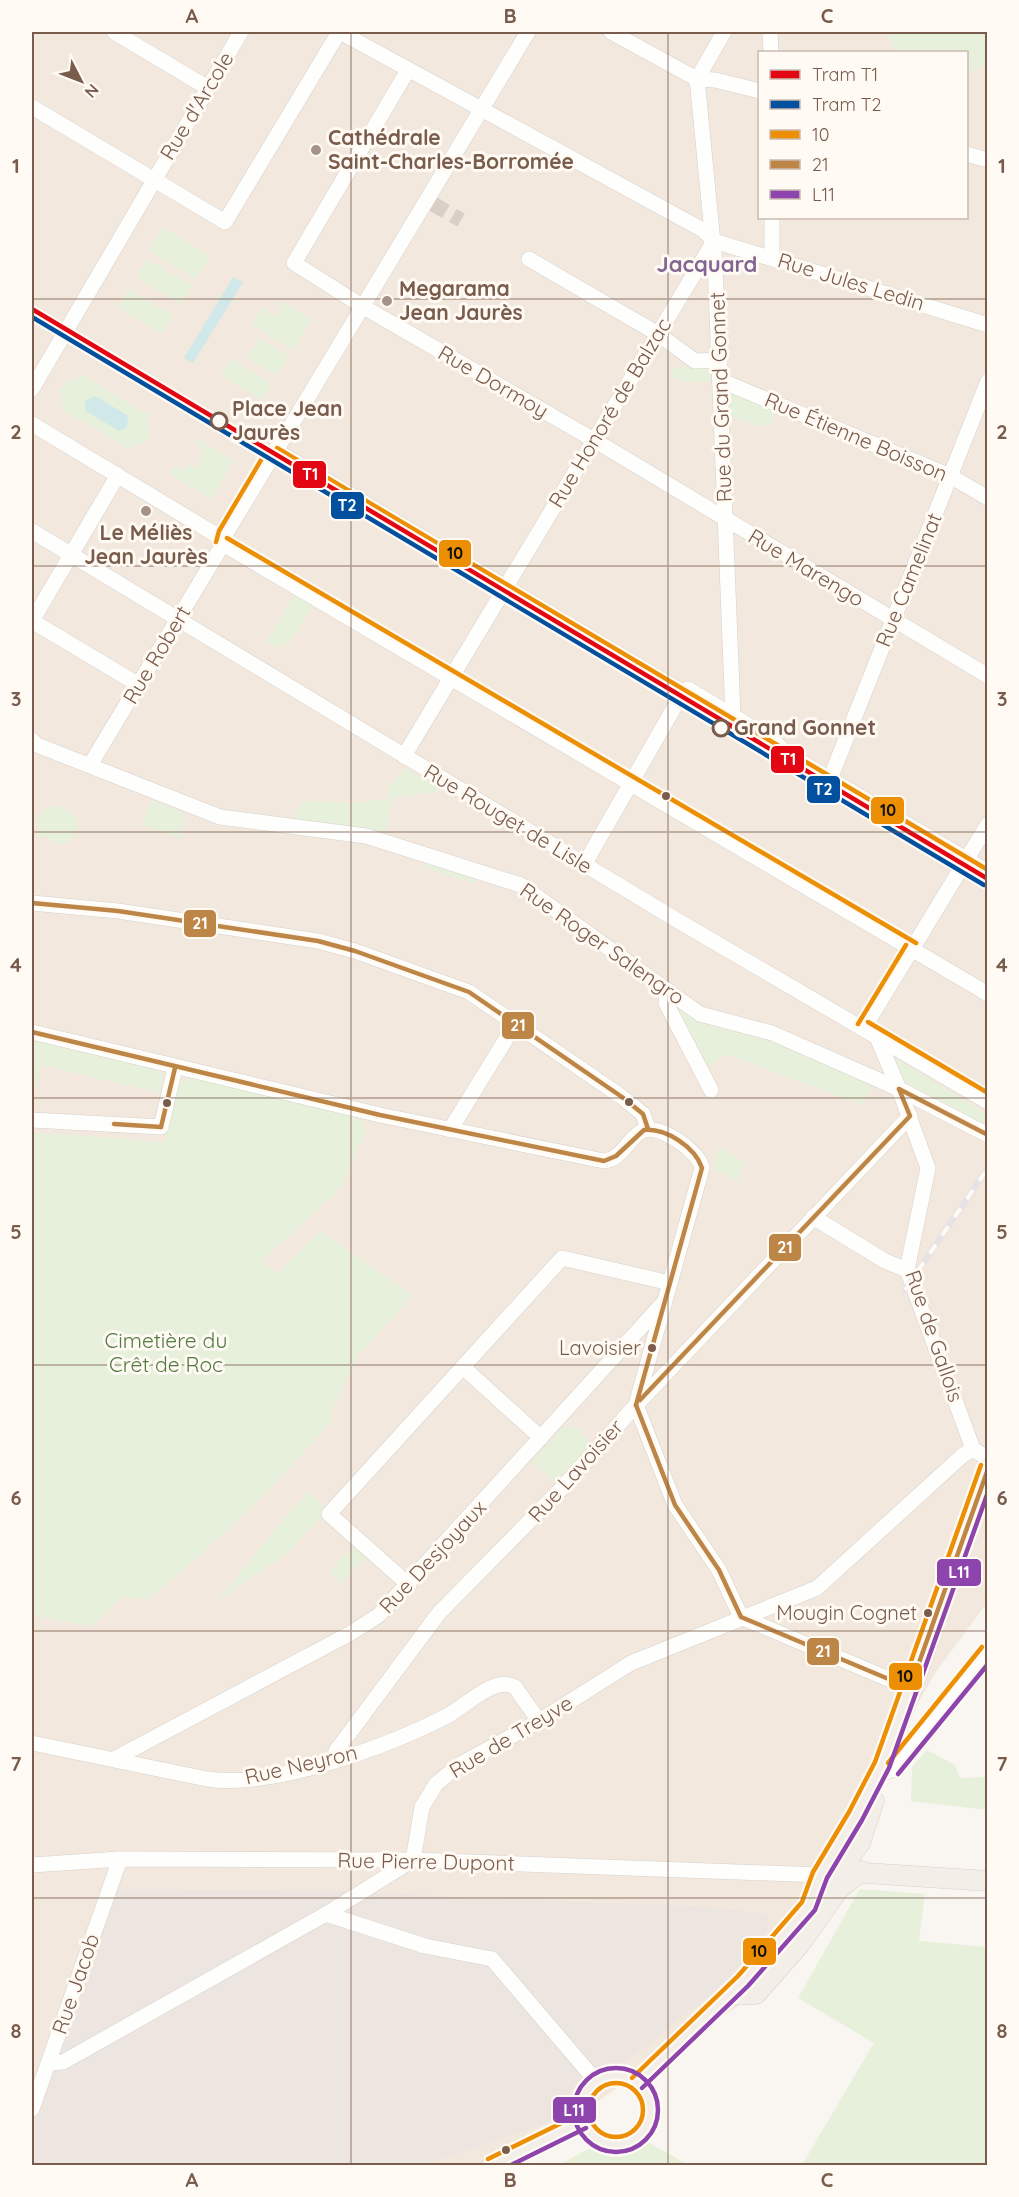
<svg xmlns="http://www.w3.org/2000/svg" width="1019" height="2197" font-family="Quicksand,sans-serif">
  <rect width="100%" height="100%" fill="#f9f5f0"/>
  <path fill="#f2e8de" d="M32,32h733v20h-5v166h206v-166h-199l-1,-20h221v1571l-52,70 -179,321 -252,171 -472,1z"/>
  <path fill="#ede5e0" d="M106,1889l244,2 138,8 207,7 74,8 -6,38 -211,169 -127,44 -393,1v-59z"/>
  <g fill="#e7f0db">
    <path d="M891,32h96v31l-20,13 -1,-24h-70l-9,-18z"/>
    <path d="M163,227l47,29 -15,23 -46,-28z"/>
    <path d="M147,259l45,27 -11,18 -45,-27z"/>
    <path d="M129,289l44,27 -12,18 -43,-27z"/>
    <path d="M284,302l28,17 -19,31 -42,-25 11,-17 14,8z"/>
    <path d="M260,338l29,18 -12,20 -30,-18z"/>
    <path d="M231,359l41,25 -10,16 -41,-25z"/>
    <path d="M711,366v15l-28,1 -10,-6v-8z"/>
    <path d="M81,374l69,42 -4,7 5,7 -2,10 -8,5 -7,-2 -4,7 -70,-42 4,-6 -5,-11 8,-11 10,1z"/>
    <path d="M733,393l44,18 -8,15 -9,-2 -2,2 -28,-10 -1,-20z"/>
    <path d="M193,436l41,25 -23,38 -41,-24 4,-8 11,2 6,-5 9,5 2,-18z"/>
    <path d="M295,594l19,11 -25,39h-8l-2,4 -13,-5z"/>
    <path d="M405,768l37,23 -50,7 -6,36 -91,-15 -1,-11 5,1 5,-8 49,2 34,-4 3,-13z"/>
    <path d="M152,800l33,14 -4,25 -39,-14z"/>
    <path d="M53,805l18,6 7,12c-2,13 -9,21 -22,22l-3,-5 -14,-5 -2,-12 5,-12z"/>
    <path d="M425,861l53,17 -2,6 -53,-17z"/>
    <path d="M675,1003l106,40 92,43 -11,19 -136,-51 -17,13 -36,-60z"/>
    <path d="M32,1039l132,33 -5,21 -118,-28 -9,39z"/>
    <path d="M892,1057l95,57 -1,6 -6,2 -77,-41z"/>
    <path d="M192,1077l167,41 7,12 -25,58 -78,72 14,14 44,-43 92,65 -54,58 -28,57 1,9c-55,65 -117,125 -184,179l-27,-2 -29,29 -60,-11v-483l133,10 11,-51 3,-6z"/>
    <path d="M719,1147l28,17 -11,18 -23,-14z"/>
    <path d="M566,1424l6,5 5,-2 14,17 -36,39 -23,-21z"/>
    <path d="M308,1492l19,18 -37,41 -75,53 56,-70z"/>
    <path d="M353,1546l12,11 -24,27 -13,-11z"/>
    <path d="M927,1750l28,15 5,13 27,-1v33l-76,-9 1,-34z"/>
    <path d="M860,1889l65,5 -6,47 68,6v218h-185l72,-122 -76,-45z"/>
    <path d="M643,2139l45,26h-129l37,-20 28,3z"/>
  </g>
  <g fill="#d0e8ea">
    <path d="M233,277l10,5 -50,81 -9,-5z"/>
    <path d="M95,396l33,20 -1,11 -8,4 -33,-20 -1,-10z"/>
  </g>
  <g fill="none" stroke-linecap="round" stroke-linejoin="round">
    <path stroke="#d9cfc7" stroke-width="15" stroke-dasharray="15 8" stroke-linecap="butt" d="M433,204l28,16"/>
    <defs>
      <g id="minor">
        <path d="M114,32l94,56"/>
        <path d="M340,32l363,198 11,11 274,84"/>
        <path d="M611,32l86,47 27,-47"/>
        <path d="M770,32l1,20"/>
        <path d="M408,70l-114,193 68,43 232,134 394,236"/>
        <path d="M32,107l193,115 114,-190"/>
        <path d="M966,154l22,6"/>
        <path d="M772,218v39"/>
        <path d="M529,259l129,75 37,27 25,-1"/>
        <path d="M722,381l228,95 38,22"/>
        <path d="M32,389l209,-357"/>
        <path d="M32,424l186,112 5,8"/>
        <path d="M275,450l392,233 16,9 5,-3 85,51 13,13 202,119"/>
        <path d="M118,475l-86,146 107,64"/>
        <path d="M32,531l638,385 318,186"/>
        <path d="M223,544l765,450"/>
        <path d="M733,716l-18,-453 -18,-184 18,1 45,11"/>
        <path d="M32,740l5,5 183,72 146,19 155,49 179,129 72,19 127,56 89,46"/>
        <path d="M404,756l310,-515"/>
        <path d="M90,765l133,-221 2,-9 303,-503"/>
        <path d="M830,779l158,-398"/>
        <path d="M584,865l99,-173"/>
        <path d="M32,903l86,8 200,30 37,10 114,41 153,105 21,17 5,15"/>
        <path d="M667,990l-1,13 45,87"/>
        <path d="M864,1028l124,-204"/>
        <path d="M32,1032l348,83 224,46c19,-2 24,-24 40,-31 16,-6 57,23 58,38l-66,237"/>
        <path d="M876,1035l23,54 29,79 -21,102 66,179 15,10"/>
        <path d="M32,1120l129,7 14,-59"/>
        <path d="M450,1130l66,-107"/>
        <path d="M813,1217l72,44 22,9"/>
        <path d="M463,1367l78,71"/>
        <path d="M636,1405l39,100 44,65 22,47"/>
        <path d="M409,1585l-80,-71 233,-256 108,25"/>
        <path d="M741,1617l169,71"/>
        <path d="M32,1743l175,36c65,10 182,-33 240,-63 19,-10 48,-41 68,-29l24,34"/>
        <path d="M114,1759l237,-126 28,-18 284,-312"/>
        <path d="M333,1760l3,-9 103,-138 123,-125 74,-83 274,-289"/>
        <path d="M882,1774l11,-5 13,-14 82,-103"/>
        <path d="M32,1865l88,-6 293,1 407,15"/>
        <path d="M326,1914l99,32 67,13 104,122"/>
        <path d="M49,2063l14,-1 263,-148 87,-54 9,-53 14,-23 23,-19 80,-44 92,-58 186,-75 146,-133 10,-6"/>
        <path d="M32,2109l88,-250"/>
      </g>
      <g id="major">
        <path d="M850,1872l138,9"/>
        <path d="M809,1906c16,-52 52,-93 73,-142 41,-96 70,-198 106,-296"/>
        <path d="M729,1995l27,-1 44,-50 39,-55 22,-18"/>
        <circle cx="616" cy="2110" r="34"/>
        <path d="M637,2083l106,-102 95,-108 22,-30 14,-42"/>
        <path d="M491,2166l92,-45"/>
      </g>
    </defs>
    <use href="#minor" stroke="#d7d1cb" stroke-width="16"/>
    <use href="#major" stroke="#dad1cc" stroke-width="21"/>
    <use href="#minor" stroke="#fefefd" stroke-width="15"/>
    <use href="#major" stroke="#f3eee8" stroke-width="20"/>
    <defs>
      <path id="rail" d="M905,1290l83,-122"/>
    </defs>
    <use href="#rail" stroke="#e6e3e7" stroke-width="6"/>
    <use href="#rail" stroke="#fffaf3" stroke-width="4" stroke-dasharray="11" stroke-linecap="butt"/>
    <defs>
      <g id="bus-1">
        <path d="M277,448l711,422"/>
        <path d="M227,538l689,405"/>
        <path d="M216,542l3,-11 48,-81"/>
        <path d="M868,1022l120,71"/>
        <path d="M858,1024l48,-79"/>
        <path d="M888,1763l94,-116"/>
        <path d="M632,2078l106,-102 64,-74 11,-30 36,-60 26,-50 106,-297"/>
        <circle cx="616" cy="2110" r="27"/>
        <path d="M488,2159l92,-45"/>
      </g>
      <g id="bus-2">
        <path d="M32,903l86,8 200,30 37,10 114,41 153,105 21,17 5,15"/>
        <path d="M32,1032l348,83 224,46 12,-5 28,-26c22,-2 51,17 58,38l-66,237"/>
        <path d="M899,1089l89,46"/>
        <path d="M114,1124l47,3"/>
        <path d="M161,1127l14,-59"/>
        <path d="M640,1400l270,-284 -11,-27"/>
        <path d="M636,1405l39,100 44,65 22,47 169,71 78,-219"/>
      </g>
      <g id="bus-3">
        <path d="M898,1774l90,-110"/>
        <circle cx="616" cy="2110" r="42"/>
        <path d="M642,2088l106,-102 67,-76 12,-32 35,-58 27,-52 99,-276"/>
        <path d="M509,2166l77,-38"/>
      </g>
    </defs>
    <use href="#bus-1" stroke="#fffaf3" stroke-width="9"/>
    <use href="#bus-2" stroke="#fffaf3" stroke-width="9"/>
    <use href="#bus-3" stroke="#fffaf3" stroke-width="9"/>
    <use href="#bus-1" stroke="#ed8f04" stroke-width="4.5"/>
    <use href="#bus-2" stroke="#be8646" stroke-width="4.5"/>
    <use href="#bus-3" stroke="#8e44ad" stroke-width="4.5"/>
    <defs>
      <path id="tram-1" d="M32,309l956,570"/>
      <path id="tram-2" d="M32,317l952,568"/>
    </defs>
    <use href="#tram-1" stroke="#fffaf3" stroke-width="9"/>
    <use href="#tram-2" stroke="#fffaf3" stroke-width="9"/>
    <use href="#tram-1" stroke="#e30613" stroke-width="4.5"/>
    <use href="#tram-2" stroke="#02509e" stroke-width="4.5"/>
  </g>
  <path fill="none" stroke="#7a5c4d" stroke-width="1.5" stroke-opacity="0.55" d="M351,32v2134M668,32v2134M32,299h956M32,566h956M32,832h956M32,1098h956M32,1365h956M32,1631h956M32,1898h956"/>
  <g fill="#a69286" stroke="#fffaf3" stroke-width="2">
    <circle cx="316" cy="150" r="6"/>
    <circle cx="387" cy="301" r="6"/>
    <circle cx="146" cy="511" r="6"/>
  </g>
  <g fill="#fffaf3" stroke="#7a5c4d" stroke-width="3">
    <circle cx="219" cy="421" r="8"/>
    <circle cx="721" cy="728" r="8"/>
  </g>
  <g fill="#7a5c4d" stroke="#fffaf3" stroke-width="2">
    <circle cx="666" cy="796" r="5"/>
    <circle cx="629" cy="1102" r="5"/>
    <circle cx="167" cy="1103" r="5"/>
    <circle cx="652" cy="1348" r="5"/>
    <circle cx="928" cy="1613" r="5"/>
    <circle cx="506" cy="2150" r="5"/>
  </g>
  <g text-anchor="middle" stroke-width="6" stroke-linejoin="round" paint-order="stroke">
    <g font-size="20" fill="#7a5c4d" stroke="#fffaf3" text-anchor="end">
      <text x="641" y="1355">Lavoisier</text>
      <text x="917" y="1620">Mougin Cognet</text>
    </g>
    <g font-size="21" fill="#7a5c4d" stroke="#fffaf3">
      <text transform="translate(197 106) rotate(-59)" y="7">Rue d'Arcole</text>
      <text transform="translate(851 282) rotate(17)" y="7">Rue Jules Ledin</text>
      <text transform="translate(493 382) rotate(30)" y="7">Rue Dormoy</text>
      <text transform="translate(721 397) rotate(-92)" y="7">Rue du Grand Gonnet</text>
      <text transform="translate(610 413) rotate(-59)" y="7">Rue Honoré de Balzac</text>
      <text transform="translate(856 437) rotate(23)" y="7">Rue Étienne Boisson</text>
      <text transform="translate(806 568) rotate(31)" y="7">Rue Marengo</text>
      <text transform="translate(909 580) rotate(-68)" y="7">Rue Camelinat</text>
      <text transform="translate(157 655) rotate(-59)" y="7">Rue Robert</text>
      <text transform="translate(508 819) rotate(31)" y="7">Rue Rouget de Lisle</text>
      <text transform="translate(602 944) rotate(35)" y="7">Rue Roger Salengro</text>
      <text transform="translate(934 1336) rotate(71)" y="7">Rue de Gallois</text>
      <text transform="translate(576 1471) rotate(-48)" y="7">Rue Lavoisier</text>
      <text transform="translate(433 1557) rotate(-47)" y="7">Rue Desjoyaux</text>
      <text transform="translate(511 1737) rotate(-31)" y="7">Rue de Treyve</text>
      <text transform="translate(301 1765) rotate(-13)" y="7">Rue Neyron</text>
      <text transform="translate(426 1862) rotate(1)" y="7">Rue Pierre Dupont</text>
      <text transform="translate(76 1984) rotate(-71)" y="7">Rue Jacob</text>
    </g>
    <g font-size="21" font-weight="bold" fill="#7a5c4d" stroke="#fffaf3" text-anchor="start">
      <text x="328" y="145">Cathédrale<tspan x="328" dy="24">Saint-Charles-Borromée</tspan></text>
      <text x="399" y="296">Megarama<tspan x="399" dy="24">Jean Jaurès</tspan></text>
      <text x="146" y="540" text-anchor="middle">Le Méliès<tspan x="146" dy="24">Jean Jaurès</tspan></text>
    </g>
    <g font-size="21" font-weight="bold" fill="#7a5c4d" stroke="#fffaf3" text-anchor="start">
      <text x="232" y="416">Place Jean<tspan x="232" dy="24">Jaurès</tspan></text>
      <text x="734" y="735">Grand Gonnet</text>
    </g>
    <g font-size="21" fill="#537a41" stroke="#fffaf3">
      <text x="166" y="1348">Cimetière du<tspan x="166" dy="24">Crêt de Roc</tspan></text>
    </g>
    <g font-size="22" font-weight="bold" fill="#846695" stroke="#fffaf3">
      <text x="707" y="272">Jacquard</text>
    </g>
  </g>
  <g stroke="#fffaf3" stroke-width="2">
    <rect x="292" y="460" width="35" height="29" rx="6" fill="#e30613"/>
    <rect x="330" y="491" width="35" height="29" rx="6" fill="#02509e"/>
    <rect x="438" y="539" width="34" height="29" rx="6" fill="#ed8f04"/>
    <rect x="770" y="745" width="35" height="29" rx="6" fill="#e30613"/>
    <rect x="806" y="775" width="35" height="29" rx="6" fill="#02509e"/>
    <rect x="870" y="796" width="35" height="29" rx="6" fill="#ed8f04"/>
    <rect x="183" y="909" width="34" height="29" rx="6" fill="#be8646"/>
    <rect x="501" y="1011" width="34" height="29" rx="6" fill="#be8646"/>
    <rect x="768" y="1233" width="34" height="29" rx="6" fill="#be8646"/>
    <rect x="936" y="1558" width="46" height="29" rx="6" fill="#8e44ad"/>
    <rect x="806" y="1637" width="34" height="29" rx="6" fill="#be8646"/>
    <rect x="888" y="1662" width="35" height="29" rx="6" fill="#ed8f04"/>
    <rect x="742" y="1937" width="35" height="29" rx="6" fill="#ed8f04"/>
    <rect x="552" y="2096" width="45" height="28" rx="6" fill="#8e44ad"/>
  </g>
  <g font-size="16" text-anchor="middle" font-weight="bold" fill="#fff">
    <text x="310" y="480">T1</text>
    <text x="347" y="511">T2</text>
    <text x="788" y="765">T1</text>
    <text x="823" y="795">T2</text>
    <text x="200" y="929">21</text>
    <text x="518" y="1031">21</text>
    <text x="785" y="1253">21</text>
    <text x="959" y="1578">L11</text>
    <text x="823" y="1657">21</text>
    <text x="574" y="2116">L11</text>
  </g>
  <g font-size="16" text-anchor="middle" font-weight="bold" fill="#111">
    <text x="455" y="559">10</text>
    <text x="888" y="816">10</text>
    <text x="905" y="1682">10</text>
    <text x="759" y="1957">10</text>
  </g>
  <rect width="1019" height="2197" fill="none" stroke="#fffaf3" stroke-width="66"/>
  <rect x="758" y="51" width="210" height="168" fill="#fffaf3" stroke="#cabbb1" stroke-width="1.5"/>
  <rect x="770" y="70" width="30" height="9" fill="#e30613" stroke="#cabbb1" stroke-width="1.5"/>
  <text x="812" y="81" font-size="18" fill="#7a5c4d">Tram T1</text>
  <rect x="770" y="100" width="30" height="9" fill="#02509e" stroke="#cabbb1" stroke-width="1.5"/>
  <text x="812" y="111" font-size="18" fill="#7a5c4d">Tram T2</text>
  <rect x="770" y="130" width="30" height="9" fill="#ed8f04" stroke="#cabbb1" stroke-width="1.5"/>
  <text x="812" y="141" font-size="18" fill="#7a5c4d">10</text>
  <rect x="770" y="160" width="30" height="9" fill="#be8646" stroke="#cabbb1" stroke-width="1.5"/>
  <text x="812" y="171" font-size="18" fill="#7a5c4d">21</text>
  <rect x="770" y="190" width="30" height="9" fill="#8e44ad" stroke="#cabbb1" stroke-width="1.5"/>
  <text x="812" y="201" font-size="18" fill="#7a5c4d">L11</text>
  <g transform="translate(81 81) rotate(132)" stroke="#fffaf3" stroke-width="4.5" paint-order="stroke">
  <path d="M0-4.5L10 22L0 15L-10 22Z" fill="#7a5c4d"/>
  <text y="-9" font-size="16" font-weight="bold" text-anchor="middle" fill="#7a5c4d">N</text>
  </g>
  <rect x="33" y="33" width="953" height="2131" fill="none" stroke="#7a5c4d" stroke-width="2"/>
  <g font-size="20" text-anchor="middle" font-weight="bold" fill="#7a5c4d">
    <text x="192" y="23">A</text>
    <text x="510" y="23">B</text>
    <text x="827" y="23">C</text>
    <text x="16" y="173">1</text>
    <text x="1002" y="173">1</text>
    <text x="16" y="439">2</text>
    <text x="1002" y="439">2</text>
    <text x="16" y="706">3</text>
    <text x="1002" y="706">3</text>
    <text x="16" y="972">4</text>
    <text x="1002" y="972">4</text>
    <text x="16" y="1239">5</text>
    <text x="1002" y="1239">5</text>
    <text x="16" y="1505">6</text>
    <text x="1002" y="1505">6</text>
    <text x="16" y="1771">7</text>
    <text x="1002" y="1771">7</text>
    <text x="16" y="2038">8</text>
    <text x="1002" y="2038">8</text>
    <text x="192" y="2187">A</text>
    <text x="510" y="2187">B</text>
    <text x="827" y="2187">C</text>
  </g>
</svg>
